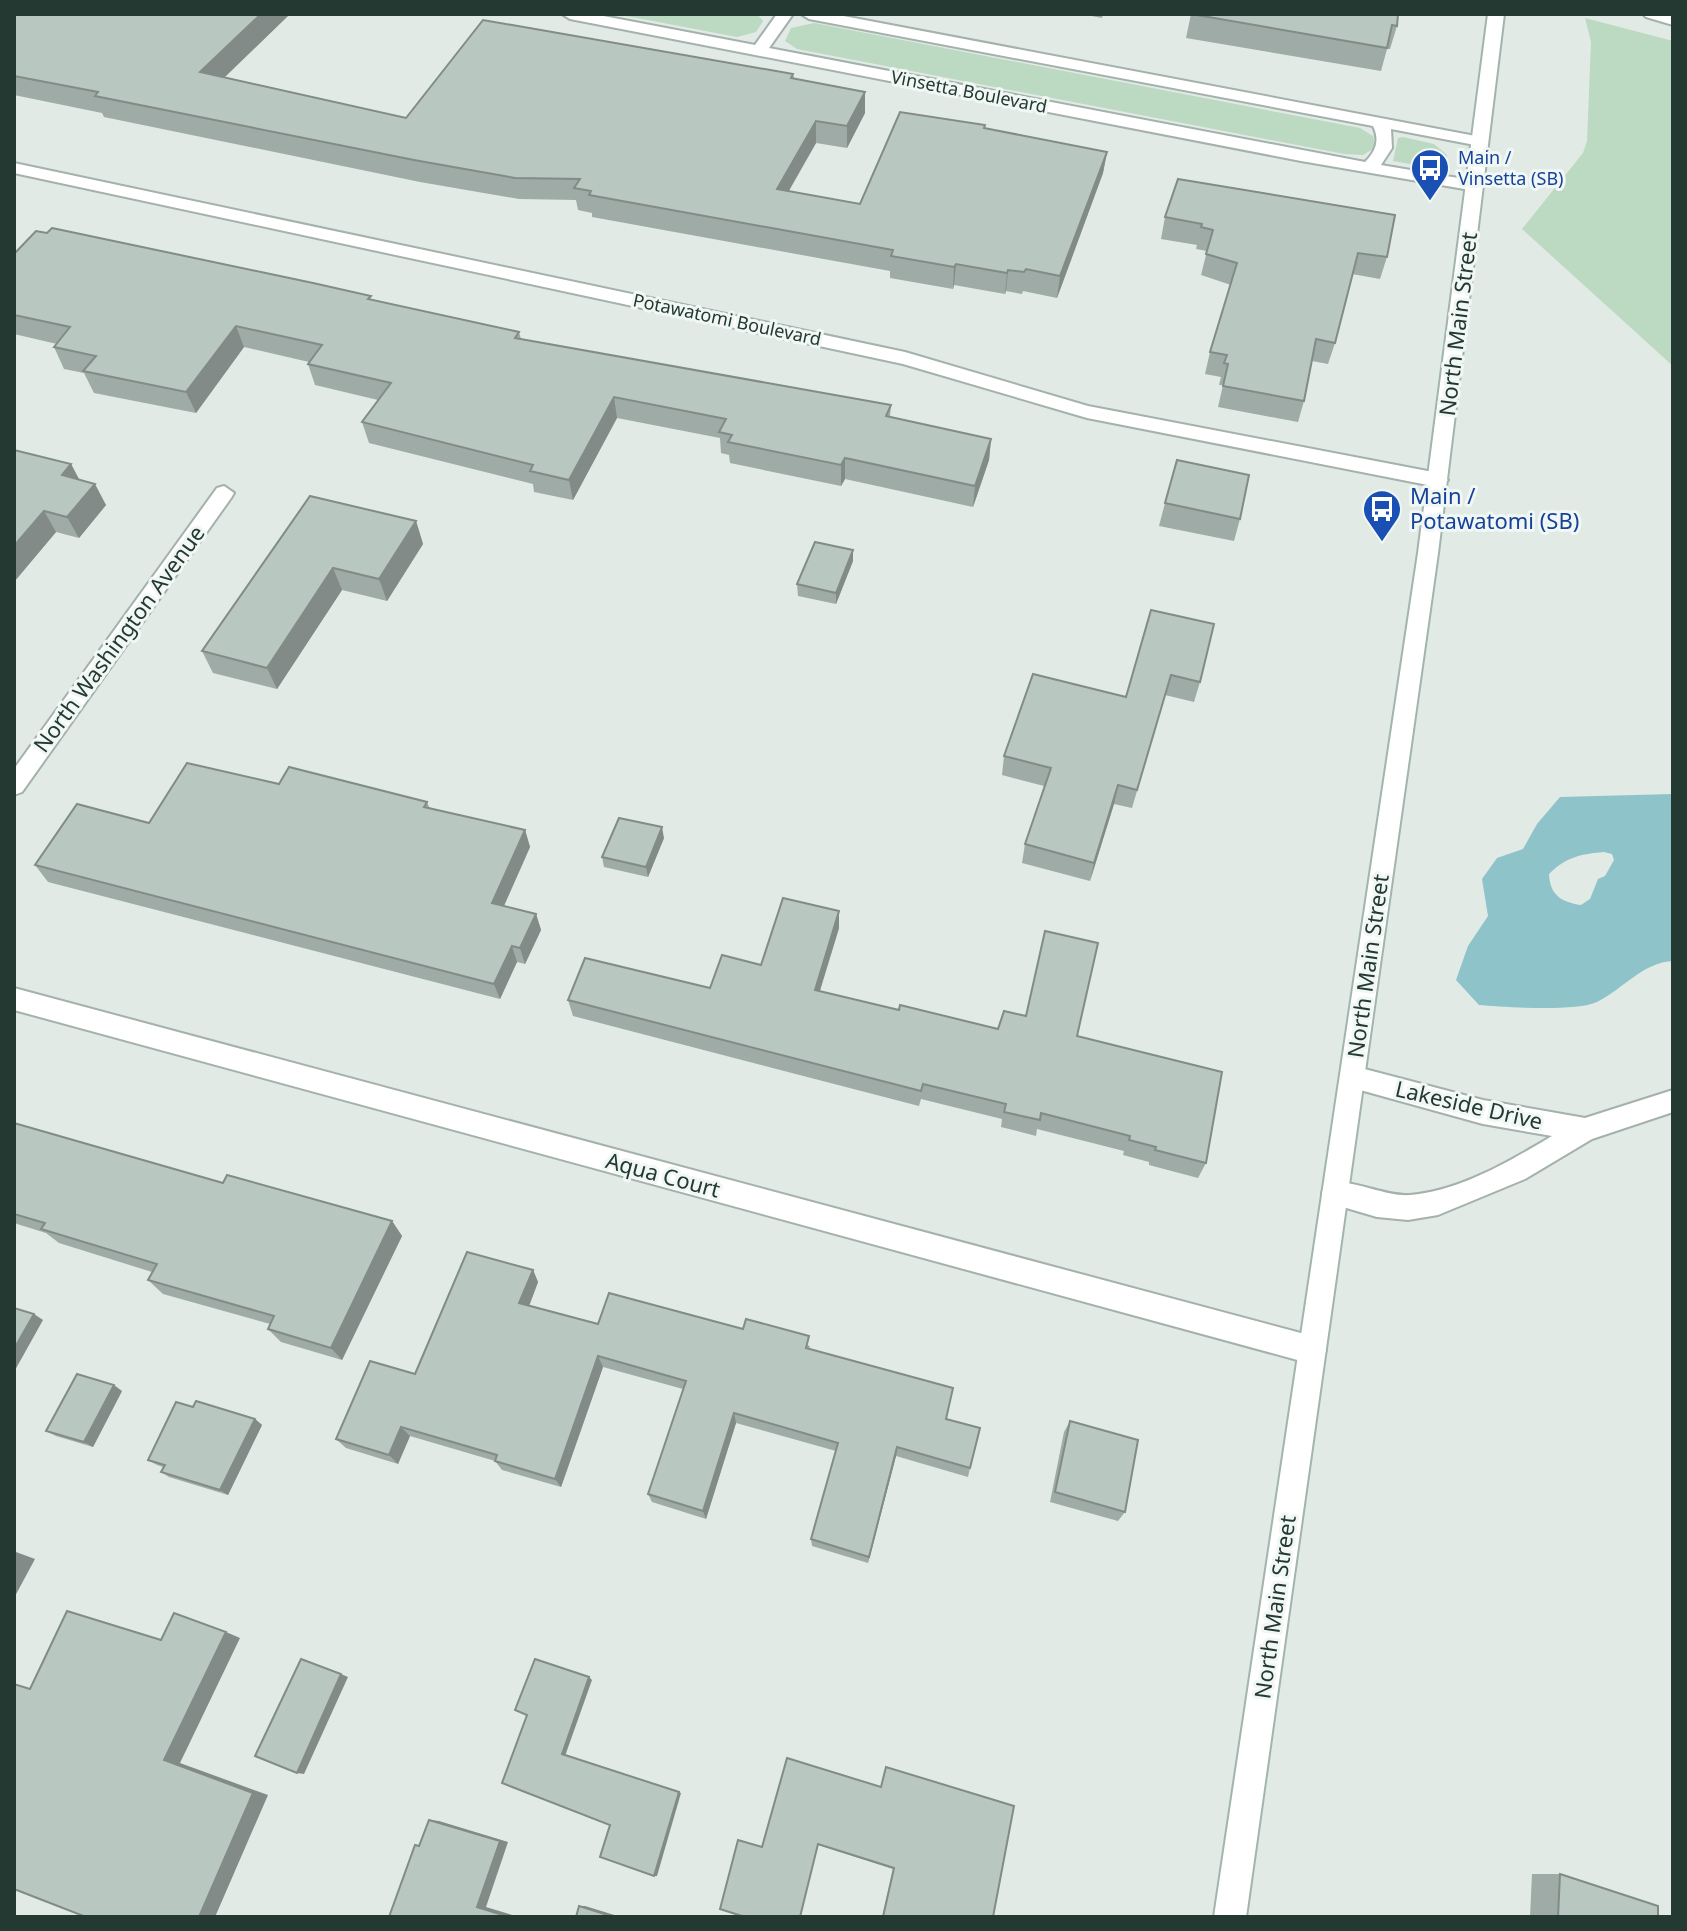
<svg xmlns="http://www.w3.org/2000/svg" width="1687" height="1931" font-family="'Noto Sans',sans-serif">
  <rect width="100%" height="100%" fill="#e1eae5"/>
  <g fill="#bcd9c2">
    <path d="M616,14h141l6,7 -7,11 -19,5z"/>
    <path d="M1585,18l88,23v325l-151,-137 61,-76 4,-12 4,-99z"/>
    <path d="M814,23l546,105 13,8 3,11 -13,8 -19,-1 -547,-105 -12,-8 6,-13z"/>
    <path d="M1403,137l31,7 13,11 -1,7 -20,5 -33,-6 5,-23z"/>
  </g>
  <path fill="#8ec3ca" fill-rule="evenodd" d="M1673,794v167c-30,1 -51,29 -76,41 -22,10 -93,5 -118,3l-23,-25 12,-34 20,-30 -6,-37 15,-21 26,-9 14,-25 23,-27zM1604,852l8,2 2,6 -9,16 -7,3 -8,20 -9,6c-20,-3 -31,-10 -32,-31 17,-17 32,-20 55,-22z"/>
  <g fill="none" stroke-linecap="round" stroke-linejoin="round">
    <defs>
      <g id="street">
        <path d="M562,14h31l162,31 22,-31h16l-24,34 596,114c11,-11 15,-22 8,-36l-564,-107 -8,-5h32l653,124 2,3 -8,5 -89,-17 1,19 -11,17 95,16 8,5 -8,5 -175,-30 -731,-142z"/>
        <path d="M1643,14l30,1v10l-27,-8z"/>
        <path d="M14,163l891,189 183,54 350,67 10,7 -10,7 -351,-69 -184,-54 -889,-191z"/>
        <path d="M224,486l10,7 -3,5 -209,294 -8,3v-26l203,-281z"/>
        <path d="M14,988l1298,348 10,4 4,10 -4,10 -10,4 -1298,-354z"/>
        <path d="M1353,1066l130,34 102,18 88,-28v22l-81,27 -67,40 -87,36 -30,5 -31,-3 -51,-15 -4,-9 4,-9c21,-8 58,13 84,11 50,-4 100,-34 142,-59l-69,-12 -130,-36 -9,-3 -4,-8 4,-8z"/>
      </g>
      <path id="secondary" d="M1488,14h16l-66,539 -192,1364h-32l204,-1364z"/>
    </defs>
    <use href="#street" stroke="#a4b1ac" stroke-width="4"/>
    <use href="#secondary" stroke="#a1b5ad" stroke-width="4"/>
    <use href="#street" fill="#fff" fill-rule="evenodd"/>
    <use href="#secondary" fill="#fff" fill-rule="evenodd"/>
  </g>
  <g fill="#9faba6">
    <path d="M14,14h276l-65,63 181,41 387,-44 1,4 71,14v21l-18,35 -31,-5 -27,48 71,13 125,-79v3l122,24 -4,21 -46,125 -34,-7 -1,3 -16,-3 -1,3 -51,-9 -1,4 -63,-11v-7l-298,-54v-4l-14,-3 -2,-10 -57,-1 -99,-17 -316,-65 -2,-4 -88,-18z"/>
    <path d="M1081,14h22l-1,4z"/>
    <path d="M1191,14l206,12 -7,23h-3l-6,22 -195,-33z"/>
    <path d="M1165,217l222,40 -7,22 -28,-5 -17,69 -7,21 -16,-3 -8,40 -6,21 -80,-15 5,-22h-4l2,-8 -16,-3 5,-22 21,-67 -30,-10 6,-24 -11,-2 1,-4 -36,-6z"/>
    <path d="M14,254l358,46 147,32 2,7 370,66 -1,12 101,22 -2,21 -16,47 -128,-28 -4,7 -111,-23 -1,-8 -8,-2 -1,-15 -103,-20 -44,82 -39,-8 -1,-8 -164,-41 -7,-21 16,-22 -63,-15 -7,-21 1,-2 -65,-15 -48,66 -102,-20 -10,-20 -20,-4 -10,-22 3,-3 -43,-10z"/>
    <path d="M14,450l57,14 8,15 27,26 -27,33 -23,-6 -42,50z"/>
    <path d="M310,496l106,25 7,23 -36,57 -45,-11 -65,99 -64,-16 -11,-22z"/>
    <path d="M1165,503l75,16 -6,22 -75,-15z"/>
    <path d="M853,561l-17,43 -38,-8 -1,-12z"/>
    <path d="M1151,610l49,72 -6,20 -29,-7 -33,113 -18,-4 -24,77 -68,-18 3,-19 19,-58 -42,-11 2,-19 122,-59z"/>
    <path d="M279,784l148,18 3,7 95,21 5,17 -26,59 32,8 5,16 -16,34 -8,-2 -17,37 -452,-117 -13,-17 114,-42z"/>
    <path d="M664,838l-16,39 -44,-10 -2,-10z"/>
    <path d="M839,928l-19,63 79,19 99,19 79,7 129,127 -8,15 -49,-13v-3l-26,-7 1,-4 -87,-22 -1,7 -35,-9 1,-8 -81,-20 -2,7 -346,-90 -5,-16 142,-12z"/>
    <path d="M14,1123l209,60 169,38 10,15 -60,124 -61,-18 -13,-13 2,-5 -107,-30 -15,-14 4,-8 -93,-29 -13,-10 -32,-10z"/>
    <path d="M533,1270l5,12 -9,24 69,18 145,5 67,17 -1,3 137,70 24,49 -2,9 -72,-21 -28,107 -56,-17 -1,-7 25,-88 -100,-28 -30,96 -54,-17 -4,-8 35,-105 -80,-22 -42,120 -59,-17 -7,-9 -85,-25 -12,28 -52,-16 -10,-9 79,-65z"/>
    <path d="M122,1391l-29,56 -37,-11 -10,-5z"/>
    <path d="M193,1407l62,12 7,6 -34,70 -59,-18 -8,-5 2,-5 -6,-2 -9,-5z"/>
    <path d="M1070,1421l55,91 -7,9 -68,-19 14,-70z"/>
    <path d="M787,1758l206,159h-111l11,-48 -75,-24 -56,2z"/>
    <path d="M1532,1874h28l98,43h-128z"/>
  </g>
  <g fill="#828b87">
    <path d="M261,14h29l-82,79 -8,-21z"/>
    <path d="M865,92v21l-18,35v-22z"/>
    <path d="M816,121v22l-39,68v-22z"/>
    <path d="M1107,152l-4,21 -46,125 3,-22z"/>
    <path d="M956,264l-2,21 -1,4 1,-22z"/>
    <path d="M1008,270l-2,21 -1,3 2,-21z"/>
    <path d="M236,326l8,21 -48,66 -10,-21z"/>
    <path d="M614,397l3,21 -44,82 -4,-20z"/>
    <path d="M991,439l-2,21 -16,47 2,-21z"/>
    <path d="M845,458v21l-4,7v-21z"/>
    <path d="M71,464l11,21 -20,-10z"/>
    <path d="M95,484l11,21 -27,33 -12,-21z"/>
    <path d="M44,511l12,21 -42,50v-36z"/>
    <path d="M416,521l7,23 -36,57 -8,-22z"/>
    <path d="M853,550v11l-17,43v-11z"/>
    <path d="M333,568l9,22 -65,99 -10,-21z"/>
    <path d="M1118,785l-4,19 -24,77 4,-18z"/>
    <path d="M662,827l2,11 -16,39 -2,-10z"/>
    <path d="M525,830l5,17 -32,72 -6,-16z"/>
    <path d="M839,911v17l-24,78v-16z"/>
    <path d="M536,914l5,16 -16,34 -5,-16z"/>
    <path d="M512,946l5,16 -17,37 -6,-15z"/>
    <path d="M392,1221l10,15 -60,124 -11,-12z"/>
    <path d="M533,1270l5,12 -12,32 -7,-11z"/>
    <path d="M34,1314l9,6 -29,52v-23z"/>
    <path d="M598,1356l5,11 -42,120 -6,-8z"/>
    <path d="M114,1385l8,6 -29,56 -9,-5z"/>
    <path d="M734,1413l2,10 -30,96 -3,-8z"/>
    <path d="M255,1419l7,6 -34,70 -8,-5z"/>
    <path d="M401,1427l9,9 -12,28 -9,-9z"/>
    <path d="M897,1447l-1,9 -28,107 1,-6z"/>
    <path d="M16,1552l19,7 -21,39v-43z"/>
    <path d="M226,1632l14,6 -60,125 88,32 -53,122h-16l-35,-157z"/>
    <path d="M341,1674l7,3 -44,97 -7,-1z"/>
    <path d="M589,1677l3,3 -27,76 -3,-2z"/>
    <path d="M679,1792l2,1 -24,83h-3z"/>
    <path d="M429,1820l10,1 69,21 -22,65 33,10h-10l-32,-10z"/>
    <path d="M579,1906h6l36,11h-7z"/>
  </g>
  <g fill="#b9c7c1" stroke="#828b87" stroke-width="2">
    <path d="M14,14h247l-61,58 206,46 77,-98 310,54 -2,4 74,14 -18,34 -31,-5 -39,68 83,15 40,-92 85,13 -1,3 123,24 -47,124 -34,-7 -2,3 -16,-2 -1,3 -51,-9 -2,3 -63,-11 2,-6 -304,-55 2,-4 -17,-3 6,-9 -65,-1 -101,-18 -319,-64 3,-4 -84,-16z"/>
    <path d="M1191,14h207l-1,12 -5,-1 -5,23z"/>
    <path d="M1178,179l217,36 -8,42 -29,-4 -23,90 -19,-4 -12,62 -81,-15 5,-22 -4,-1 3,-8 -17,-3 27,-89 -31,-9 7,-24 -12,-3 1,-3 -37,-7z"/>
    <path d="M52,228l261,55 58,13 -3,3 151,33 -4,6 376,67 -5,11 105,23 -16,47 -130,-28 -4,7 -113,-23 4,-7 -13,-3 7,-13 -112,-22 -45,83 -39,-9 3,-6 -171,-43 29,-39 -83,-19 14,-19 -86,-19 -50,66 -103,-21 13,-15 -42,-9 16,-20 -56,-12v-61l22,-23 11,2z"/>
    <path d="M14,450l57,14 -9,11 33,9 -28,33 -23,-6 -30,35z"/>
    <path d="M1177,460l72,15 -9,44 -75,-16z"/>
    <path d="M310,496l106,25 -37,58 -46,-11 -66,100 -65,-17z"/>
    <path d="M815,542l38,8 -17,43 -39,-9z"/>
    <path d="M1151,610l63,14 -14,58 -29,-7 -34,115 -19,-5 -24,78 -69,-19 26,-76 -47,-12 29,-82 93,23z"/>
    <path d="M187,763l92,21 10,-17 138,35 -3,5 101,23 -33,73 44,11 -16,34 -8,-2 -18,38 -459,-119 42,-61 72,19z"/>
    <path d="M619,818l43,9 -16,40 -44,-10z"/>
    <path d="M783,898l56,13 -24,79 84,20 1,-5 98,24 6,-18 22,5 19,-85 53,12 -21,93 145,36 -16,91 -51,-13 1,-3 -27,-7 1,-4 -89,-23 -1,7 -36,-8 2,-8 -83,-20 -2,7 -353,-91 17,-42 125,30 12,-33 39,10z"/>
    <path d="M14,1123l209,60 4,-8 165,46 -61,127 -63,-19 6,-13 -126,-36 9,-16 -116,-35 4,-6 -31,-9z"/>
    <path d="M467,1252l66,18 -14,33 79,21 11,-31 134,36 3,-10 63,17 -3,12 147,40 -7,31 34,9 -10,40 -73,-21 -28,110 -58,-18 27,-96 -104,-30 -31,98 -55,-17 38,-113 -88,-25 -43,123 -60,-18 2,-6 -96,-28 -12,28 -53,-16 34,-78 45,13z"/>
    <path d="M14,1308l20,6 -20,35z"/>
    <path d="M77,1374l37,11 -30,57 -38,-11z"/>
    <path d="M196,1401l59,18 -35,71 -59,-18 4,-7 -17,-5 28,-58 17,5z"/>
    <path d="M1070,1421l68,19 -13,72 -70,-20z"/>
    <path d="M67,1611l94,29 13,-27 52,19 -62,128 89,33 -54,124h-113l-72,-28v-205l16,5z"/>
    <path d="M301,1659l40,15 -44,99 -42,-17z"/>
    <path d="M535,1659l54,18 -27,77 117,38 -25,84 -54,-19 10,-32 -108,-42 25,-68 -12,-5z"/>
    <path d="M787,1758l94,29 5,-20 128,39 -21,111h-110l11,-49 -76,-24 -18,73h-55l-25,-8 18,-69 24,7z"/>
    <path d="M429,1820l71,21 -23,66 32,10h-120l26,-72 4,1z"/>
    <path d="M1560,1874l98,32v11h-100z"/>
    <path d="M579,1906l35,11h-38z"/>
  </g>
  <defs>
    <symbol id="bus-pin" viewBox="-11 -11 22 30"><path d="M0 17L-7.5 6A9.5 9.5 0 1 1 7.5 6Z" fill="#1a4fb4" stroke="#f1f7f4"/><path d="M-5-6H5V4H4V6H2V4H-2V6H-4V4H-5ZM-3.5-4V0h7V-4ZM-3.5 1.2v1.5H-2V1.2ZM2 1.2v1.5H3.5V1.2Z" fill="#fff"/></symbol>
  </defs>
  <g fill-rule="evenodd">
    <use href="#bus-pin" x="1408" y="146" width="44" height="60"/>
    <use href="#bus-pin" x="1360" y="487" width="44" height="60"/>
  </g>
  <g text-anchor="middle" stroke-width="6" stroke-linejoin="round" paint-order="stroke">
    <g font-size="18" fill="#233932" stroke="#f1f7f4">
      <text transform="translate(969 92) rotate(11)" y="6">Vinsetta Boulevard</text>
      <text transform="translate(727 320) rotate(12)" y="6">Potawatomi Boulevard</text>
    </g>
    <g font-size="18" fill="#164399" stroke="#f1f7f4" text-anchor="start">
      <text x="1458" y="164">Main /<tspan x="1458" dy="21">Vinsetta (SB)</tspan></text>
    </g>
    <g font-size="22" fill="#233932" stroke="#f1f7f4">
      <text transform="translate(1458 324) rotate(-83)" y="8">North Main Street</text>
      <text transform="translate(119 639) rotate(-54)" y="8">North Washington Avenue</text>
      <text transform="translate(1368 966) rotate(-82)" y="8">North Main Street</text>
      <text transform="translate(1469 1105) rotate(13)" y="8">Lakeside Drive</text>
      <text transform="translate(663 1175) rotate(15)" y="8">Aqua Court</text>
      <text transform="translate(1275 1607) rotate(-82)" y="8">North Main Street</text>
    </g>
    <g font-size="22" fill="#164399" stroke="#f1f7f4" text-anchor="start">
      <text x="1410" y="504">Main /<tspan x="1410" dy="25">Potawatomi (SB)</tspan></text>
    </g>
  </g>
  <rect width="1687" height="1931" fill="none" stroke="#233932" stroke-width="32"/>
</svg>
